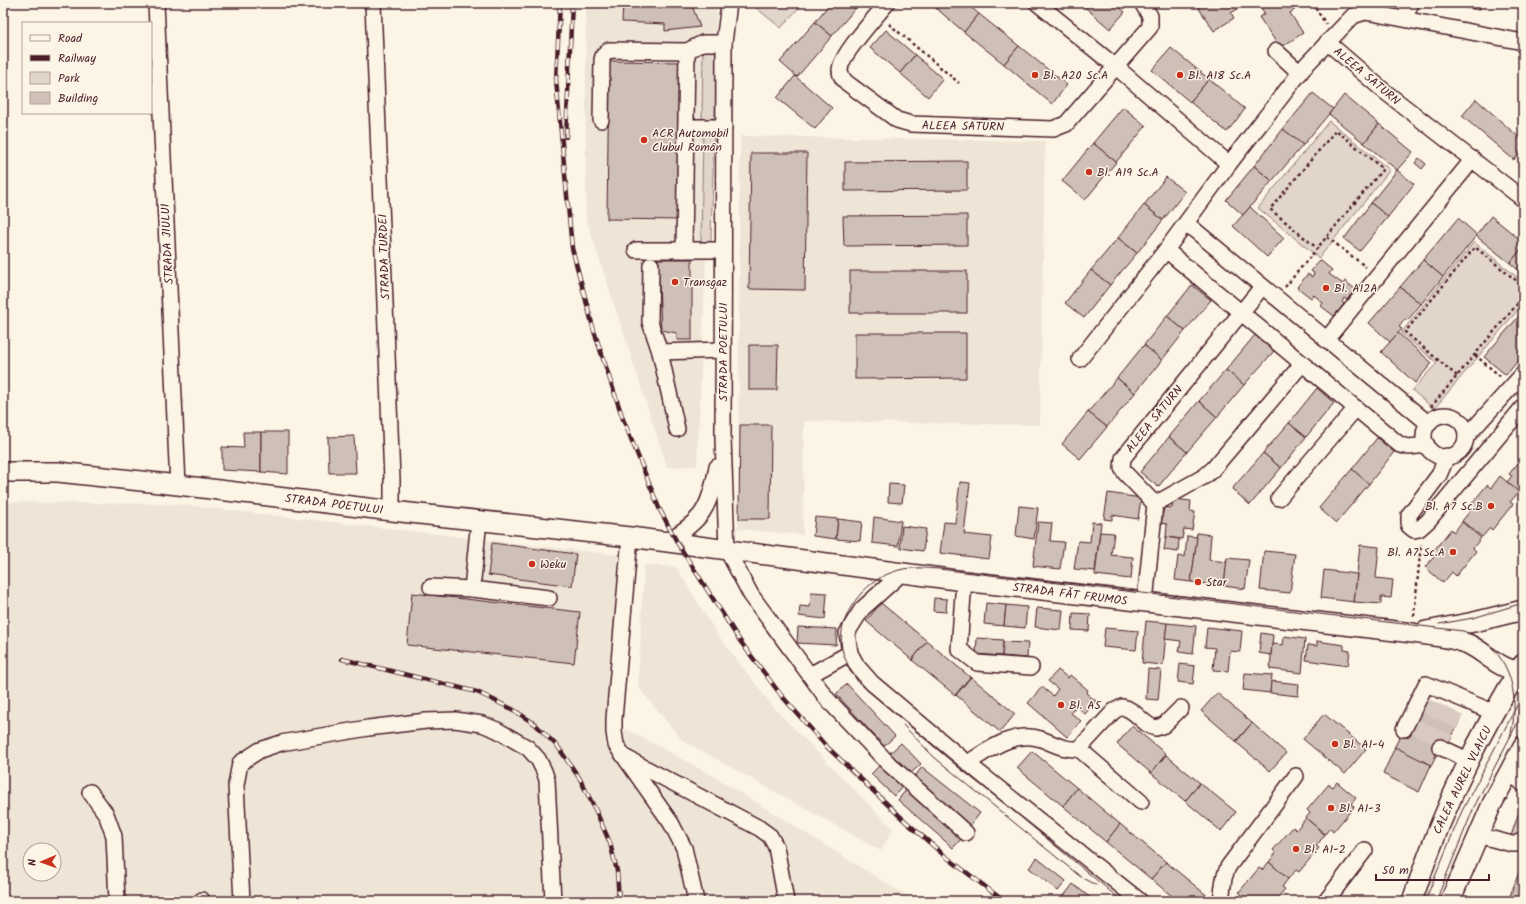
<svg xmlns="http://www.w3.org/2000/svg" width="1526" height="904" font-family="Kalam,sans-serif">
  <rect width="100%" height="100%" fill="#fcf5e5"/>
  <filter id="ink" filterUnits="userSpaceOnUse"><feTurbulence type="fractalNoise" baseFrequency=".025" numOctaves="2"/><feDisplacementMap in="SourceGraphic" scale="8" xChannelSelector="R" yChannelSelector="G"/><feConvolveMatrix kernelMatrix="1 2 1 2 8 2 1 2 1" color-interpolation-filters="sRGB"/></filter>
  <g filter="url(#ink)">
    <g fill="#eee5d7" fill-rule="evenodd">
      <path d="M586,3h131l-20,463 -30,1 -81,-249z"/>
      <path d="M740,136l305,5 -5,284 -236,-4 -1,114 -65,-6z"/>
      <path d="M3,502l173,2 443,51 -12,167 25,10 83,45 200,124h-912zM30,850h24v24h-24z"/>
      <path d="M644,565l32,2 41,67 58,75 118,120 -12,22 -199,-111 -44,-53z"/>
    </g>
    <g fill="#e2d5ca" stroke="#967a7a">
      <path d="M750,3h53l-22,25z"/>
      <path d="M703,48l11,2 3,4 -2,62 -5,5h-8z"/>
      <path d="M1329,121l61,49 -71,88 -61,-50z"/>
      <path d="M706,132h4l4,4 -3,105 -2,4h-4l-4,-3 2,-107z"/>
      <path d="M1474,242l49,40v22l-89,105 -22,-19 25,-27 -36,-30z"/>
    </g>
    <g fill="#cfc0b7" stroke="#4a1f2b">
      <path d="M623,3h68l9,24 -35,4v-7l-43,-2z"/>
      <path d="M830,3h30l-28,33 -17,-14z"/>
      <path d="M930,3h36l13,11 -15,18z"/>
      <path d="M1080,3h34l11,9 -15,17z"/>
      <path d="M1203,3h44l-16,10 3,5 -20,13 -16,-24z"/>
      <path d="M1258,3h35l4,5 -7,5 13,20 -23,15 -21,-31 6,-3z"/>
      <path d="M1448,3h33l-2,7 -31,-5z"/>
      <path d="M979,14l40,32 -15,18 -40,-32z"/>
      <path d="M815,22l17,14 -35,41 -17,-15z"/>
      <path d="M886,30l29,25 -15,18 -30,-25z"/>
      <path d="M1019,46l48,39 -15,19 -48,-40z"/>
      <path d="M1171,48l38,31 -19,23 -38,-32z"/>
      <path d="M915,55l28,24 -15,18 -28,-24z"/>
      <path d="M609,61l73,1 -2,158 -73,-1z"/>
      <path d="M795,76l37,32 -17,21 -38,-31z"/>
      <path d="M1209,79l36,30 -18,23 -37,-30z"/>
      <path d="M1313,93l20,16 -30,36 -20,-16z"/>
      <path d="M1344,95l35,29 -15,19 -35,-29z"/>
      <path d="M1476,99l47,42v7l-9,12 -52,-44z"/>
      <path d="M1123,107l23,19 -30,36 -23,-19z"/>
      <path d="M1379,124l34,28 -16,18 -33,-27z"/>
      <path d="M1283,129l20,16 -31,36 -18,-15z"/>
      <path d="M1093,143l23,19 -31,38 -23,-19z"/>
      <path d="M751,153h56l-2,137 -56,-1z"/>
      <path d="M1419,158l7,6 -4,5 -7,-6z"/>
      <path d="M967,161v29l-122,1v-29z"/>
      <path d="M1254,166l18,15 -29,34 -17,-15z"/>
      <path d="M1397,170l17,14 -26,33 -17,-14z"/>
      <path d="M1166,177l19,15 -22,28 -19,-15z"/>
      <path d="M1371,203l17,14 -28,34 -16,-12z"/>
      <path d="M1144,205l19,15 -26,33 -19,-15z"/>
      <path d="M1250,207l34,31 -17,19 -34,-31z"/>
      <path d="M967,215v30l-123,1 -1,-30z"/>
      <path d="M1491,216l32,26v5l-13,16 -34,-27z"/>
      <path d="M1458,218l19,17 -34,42 -20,-17z"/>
      <path d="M1118,238l19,15 -27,32 -19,-15z"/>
      <path d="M1523,247v27l-13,-11z"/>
      <path d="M658,259h34v81h-15v-7l-16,-3z"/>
      <path d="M1320,260l12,10 -3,4 14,10 2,-3 10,8 -8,11 -3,-2 -2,4 2,2 -10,12 -13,-10 2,-3 -9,-8 -3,3 -14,-11 11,-13 4,3 2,-4 -3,-2z"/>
      <path d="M1423,260l20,17 -22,27 -21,-17z"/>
      <path d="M1091,270l19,15 -26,33 -19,-15z"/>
      <rect x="850" y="271" width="117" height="42"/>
      <path d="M1192,285l19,15 -26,31 -18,-15z"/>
      <path d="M1400,287l21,17 -13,16 -3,-1 -6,8 3,2 -12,13 -21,-19z"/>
      <path d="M1167,316l18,15 -23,29 -18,-15z"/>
      <path d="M1519,316l4,4v35l-17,20 -22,-18z"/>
      <path d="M855,333h111v45l-111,1z"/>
      <path d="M1398,333l34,30 -17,20 -34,-31z"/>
      <path d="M1255,335l19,16 -30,34 -18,-15z"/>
      <path d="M749,345h29l-1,45h-28z"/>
      <path d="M1144,345l18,15 -27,33 -18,-15z"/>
      <path d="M1226,370l18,15 -27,32 -18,-16z"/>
      <path d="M1117,378l18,15 -28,34 -19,-15z"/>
      <path d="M1317,388l17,15 -28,34 -17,-14z"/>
      <path d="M1199,401l18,16 -30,35 -18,-15z"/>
      <path d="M1088,412l19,15 -27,32 -18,-15z"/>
      <path d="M1289,423l17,14 -25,31 -18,-15z"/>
      <path d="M740,425h31l-1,94h-31z"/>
      <path d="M243,432h18v40l-39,-2v-23l22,1z"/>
      <path d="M261,432h27v42l-27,-2z"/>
      <path d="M354,436l2,37h-27l-1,-36z"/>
      <path d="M1169,437l18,15 -29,35 -18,-15z"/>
      <path d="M1377,438l17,14 -25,32 -17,-15z"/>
      <path d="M1263,453l18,15 -31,37 -18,-16z"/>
      <path d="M1523,457v39l-16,-14 5,-6 -3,-2z"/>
      <path d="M1352,469l17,15 -33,39 -17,-15z"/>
      <path d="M1500,476l19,16 -9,10 3,2 -21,26 -2,-2 -8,9 -20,-16 9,-11 -3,-2 19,-23 4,3z"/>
      <path d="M960,482l10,1 -6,51 28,3 -3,22 -49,-6 4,-31 11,1z"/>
      <path d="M889,484l15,1 -2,18 -14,-1z"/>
      <path d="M1108,493l33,5 -3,21 -26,-4v5l-8,-1z"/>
      <path d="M1173,499l18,2 -1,10 5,1 -3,18 -8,-1 -2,10 -16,-2 1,-13 -6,-1 3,-16 8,1z"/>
      <path d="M1019,506l19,2 -4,31 -18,-3z"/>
      <path d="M815,517l23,2 -2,20 -23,-3z"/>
      <path d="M874,517l27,4 -3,25 -26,-3z"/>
      <path d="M838,519l24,3 -2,19 -24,-2z"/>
      <path d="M1038,522l14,1 -2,18 14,1 -4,27 -27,-3z"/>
      <path d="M1092,522l9,1 -6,48 -21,-2 4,-28 12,1z"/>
      <path d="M1462,522l19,16 -8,10 3,3 -20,25 -4,-4 -9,11 -18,-16 9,-10 -3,-3 20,-25 3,3z"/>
      <path d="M902,526l24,3 -3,22 -23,-3z"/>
      <path d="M1100,532l14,1 -3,22 22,2 -2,22 -36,-4z"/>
      <path d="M1197,533l14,2 -2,25 18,2 -3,24 -33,-4z"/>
      <path d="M1187,536l10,1 -6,45 -16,-2 3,-24 7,1z"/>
      <path d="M1166,537l13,2 -1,13 -14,-2z"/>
      <path d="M492,543l84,11 -4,32 -84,-11z"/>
      <path d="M1360,545l19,2 -3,31 17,2 -2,18 -10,-1v7l-27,-2z"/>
      <path d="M1264,551l31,3 -5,39 -30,-3z"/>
      <path d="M1227,558l22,2 -4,29 -21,-3z"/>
      <path d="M1324,570l33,4 -3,28 -33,-4z"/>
      <path d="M811,592l16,1 -2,26 -26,-3 1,-10 10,1z"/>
      <path d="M412,593l168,19 -6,51 -167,-18z"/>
      <path d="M934,598l13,1 -1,13 -13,-1z"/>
      <path d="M881,603l46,38 -15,19 -46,-39z"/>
      <path d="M986,603l20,2 -2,21 -20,-2z"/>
      <path d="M1006,605l21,2 -2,21 -21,-2z"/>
      <path d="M1037,608l26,2 -2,20 -26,-3z"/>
      <path d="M1073,613l17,1 -1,17 -17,-1z"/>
      <path d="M1146,621l21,2 -4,42 -21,-2z"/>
      <path d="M1167,623l29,3 -3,28 -14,-2 2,-11 -16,-2z"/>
      <path d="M798,627l39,2 -1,16 -39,-2z"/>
      <path d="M1207,627l35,4 -2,21 -10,-1 -2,20 -15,-1 2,-22 -10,-1z"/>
      <path d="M1105,628l33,3 -2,19 -33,-3z"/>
      <path d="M1261,633l12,2 -2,20 -12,-2z"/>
      <path d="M1284,636l21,3 -3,34 -32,-4 2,-25 11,1z"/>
      <path d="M977,638l26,2 -1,16 -26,-2z"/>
      <path d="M927,641l43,36 -15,18 -43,-35z"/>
      <path d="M1317,641l27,4v5l6,1 -2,15 -42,-6 2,-15 9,1z"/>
      <path d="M1003,642l25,1 -1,15 -25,-2z"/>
      <path d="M1180,664l15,2 -2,18 -15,-2z"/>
      <path d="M1148,669l13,1 -3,30 -12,-1z"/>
      <path d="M1058,670l10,8 2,-3 18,15 -2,3 10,8 -11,13 -9,-8 -5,7 10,8 -14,16 -39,-34 14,-16 11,9 5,-7 -10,-8z"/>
      <path d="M1245,673l27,2 -2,18 -27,-3z"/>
      <path d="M971,677l44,37 -15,18 -44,-37z"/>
      <path d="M1271,681l28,3 -1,12 -28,-3z"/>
      <path d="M847,684l48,52 -11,10 -48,-52z"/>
      <path d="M1217,693l35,30 -16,18 -35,-30z"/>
      <path d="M1418,701l41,21 -9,19 -6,-3 -13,28 -37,-18z"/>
      <path d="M1324,714l42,35 -21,25 -42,-35z"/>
      <path d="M1252,723l34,30 -16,18 -34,-29z"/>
      <path d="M1132,726l34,28 -15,19 -34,-29z"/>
      <path d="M901,743l20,21 -11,10 -20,-21z"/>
      <path d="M1395,747l36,18 -12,27 -36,-18z"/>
      <path d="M1032,751l45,37 -14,18 -46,-38z"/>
      <path d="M1166,755l34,28 -15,18 -34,-28z"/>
      <path d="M881,764l22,22 -9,10 -23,-22z"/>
      <path d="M922,767l58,46 -10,13 -57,-47z"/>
      <path d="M1337,782l19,16 -5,6 3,3 -21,25 -3,-4 -5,6 -19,-16 4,-5 -3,-3 22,-26 4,3z"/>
      <path d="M1200,783l36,29 -15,19 -36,-30z"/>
      <path d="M1077,788l43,36 -14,18 -43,-36z"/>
      <path d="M906,790l56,48 -9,10 -55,-48z"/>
      <path d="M1523,800v44l-13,-5z"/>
      <path d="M1306,818l19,17 -9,11 3,2 -20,24 -3,-2 -8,9 -19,-17 7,-9 -3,-3 20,-23 3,3z"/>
      <path d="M1120,824l46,38 -15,17 -45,-37z"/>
      <path d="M1037,858l29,23 -8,10 -29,-23z"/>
      <path d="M1166,862l44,36 -3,3h-29l-27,-22z"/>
      <path d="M1269,862l19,17 -6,8 3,2 -10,12h-37l4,-6 -3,-3 20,-24 3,2z"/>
      <path d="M1521,867l2,1v33h-15z"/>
      <path d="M1073,884l19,15 -2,2h-30z"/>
    </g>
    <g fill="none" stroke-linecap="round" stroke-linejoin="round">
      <g stroke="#d8cac0" stroke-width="15" stroke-dasharray="15 8" stroke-linecap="butt">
        <path d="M1416,735l24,-45"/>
        <path d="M1429,741l24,-46"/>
        <path d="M1439,746l24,-47"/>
        <path d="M1519,842l4,-13"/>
      </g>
      <defs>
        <g id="minor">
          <path d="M156,3l22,482"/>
          <path d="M373,3l19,476v32"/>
          <path d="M729,3l-5,40 -1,395 4,112 24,45 77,105 61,64 77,69"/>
          <path d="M887,3c-10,13 -47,52 -47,67 0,6 3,9 7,13l50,37 14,4 142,5 13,-5 84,-97v-11l-8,-13"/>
          <path d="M1037,3l78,63 114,98"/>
          <path d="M1405,18l6,-15"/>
          <path d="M1327,42l57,49 139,108"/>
          <path d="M1276,51l24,22"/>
          <path d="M601,120l1,-60 1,-4 6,-6 78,1 16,-8h21"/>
          <path d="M686,127h38"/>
          <path d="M1186,223l243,201"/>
          <path d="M636,250h48l3,-199"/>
          <path d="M684,250h39"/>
          <path d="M1166,250l234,195 9,2 18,-2"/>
          <path d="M651,265l-1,57 10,30 62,-2"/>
          <path d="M1326,340l147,-181"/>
          <path d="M660,352l17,77"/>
          <path d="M1080,359l86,-109 63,-86 77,-99 47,-49 12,-4 7,1 151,29"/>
          <circle cx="1445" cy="436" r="21"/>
          <path d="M1466,437l57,-63"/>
          <path d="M1447,456l-8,19 -30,40v11l5,4 5,-1 9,-8 95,-114"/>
          <path d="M1279,498l77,-90"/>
          <path d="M1155,504l-30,-31 -3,-5 1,-10 139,-171"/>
          <path d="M1155,504l50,-28 8,-7 89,-105"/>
          <path d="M479,520l-7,69 77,9"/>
          <path d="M630,537l-16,182v13l2,13 55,78 13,25 12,53"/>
          <path d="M665,542c38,-22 44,-32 52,-75"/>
          <path d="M902,573l-40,36 -15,24 3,20 7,13 15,17 95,80 173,138"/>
          <path d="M964,581l-5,68 18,14 54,4"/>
          <path d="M431,587l41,2"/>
          <path d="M1145,602l10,-98"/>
          <path d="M810,675l40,-22"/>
          <path d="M1404,729l22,-45 69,29"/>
          <path d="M1440,747l30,14"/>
          <path d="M1079,749l62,53"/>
          <path d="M626,758l133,70 11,8 6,11 10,54"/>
          <path d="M967,763c22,-13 47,-33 74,-24 14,5 22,11 38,10l35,-38 8,-4c14,2 21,19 34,21l8,-3 17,-17"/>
          <path d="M1509,771l14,13"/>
          <path d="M90,792l16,22 8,22 3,65"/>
          <path d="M1477,835l35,9h5l2,-2"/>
          <path d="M202,900v1"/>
          <path d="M242,901l-6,-116 4,-22 20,-13 21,-7 87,-15 58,-7 29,-1 27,4 15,6 31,18 10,11 6,12 3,9 6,121"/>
          <path d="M1221,901l3,-23 4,-11 68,-91"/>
          <path d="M1326,901l39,-51"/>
        </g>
        <g id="major">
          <path d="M3,472h55l120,13 214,26 238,26 334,44 449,52c18,3 38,4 55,11 19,9 32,27 55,27"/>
          <path d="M1426,631l48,-9 49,-12"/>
          <path d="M1412,901c27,-83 64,-163 111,-237"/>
          <path d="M1450,901l42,-97 31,-58"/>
        </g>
      </defs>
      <use href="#minor" stroke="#4a1f2b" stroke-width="18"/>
      <use href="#major" stroke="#4a1f2b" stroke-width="22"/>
      <g stroke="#4a1f2b" stroke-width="2.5" stroke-dasharray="3 3" stroke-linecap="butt">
        <path d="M1312,3l14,21"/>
        <path d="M889,24l70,59"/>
        <path d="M1327,237l39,30"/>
        <path d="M1285,287l98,-118 -47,-39 -66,79 48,40"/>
        <path d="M1475,355l26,22"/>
        <path d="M1457,376l-52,-44 70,-85 48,39"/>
        <path d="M1431,407l92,-110"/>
        <path d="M1414,616l7,-72"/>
      </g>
      <use href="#minor" stroke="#fcf5e5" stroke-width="15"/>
      <use href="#major" stroke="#fcf5e5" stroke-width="19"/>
      <g stroke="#4a1f2b" stroke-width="1">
        <path d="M1439,624l34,-6 50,-15"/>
        <path d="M903,725l31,32 148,121 14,7"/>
        <path d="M1122,901l-264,-219c-7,-11 -13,-21 -16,-33 -6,-32 22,-68 51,-77 15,-6 30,-4 46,-3l524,62c46,14 59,63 47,106"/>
        <path d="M1425,901l37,-90 61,-117"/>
        <path d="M1436,901l38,-94 49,-95"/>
      </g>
      <defs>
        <g id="rail">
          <path d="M560,3l-4,77 16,168 22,83 29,88 36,89 19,36 62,97 41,54 44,50 80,76 40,35 59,45"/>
          <path d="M566,137l6,-134"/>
          <path d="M342,659l135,33 35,17 23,15 23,23 22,32 16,32 14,32 7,28 2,30"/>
        </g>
      </defs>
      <use href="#rail" stroke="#4a1f2b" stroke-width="4.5"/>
      <use href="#rail" stroke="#fcf5e5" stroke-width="3" stroke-dasharray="9" stroke-linecap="butt"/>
    </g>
  </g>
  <g fill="#c8321e" stroke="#fcf5e5" stroke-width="1.5">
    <circle cx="1035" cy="75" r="4"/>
    <circle cx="1180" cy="75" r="4"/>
    <circle cx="644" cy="140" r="4"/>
    <circle cx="1089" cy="172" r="4"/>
    <circle cx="675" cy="282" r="4"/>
    <circle cx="1326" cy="288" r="4"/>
    <circle cx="1491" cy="506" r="4"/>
    <circle cx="1453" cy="552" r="4"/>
    <circle cx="532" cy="564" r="4"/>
    <circle cx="1198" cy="582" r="4"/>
    <circle cx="1061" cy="705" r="4"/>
    <circle cx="1335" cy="744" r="4"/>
    <circle cx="1331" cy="808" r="4"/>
    <circle cx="1296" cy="849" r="4"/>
  </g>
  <g text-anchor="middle" stroke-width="3" stroke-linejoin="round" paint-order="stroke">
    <g font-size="12" fill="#4a1f2b" stroke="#fcf5e5" text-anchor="start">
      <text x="1043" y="79">Bl. A20 Sc.A</text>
      <text x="1188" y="79">Bl. A18 Sc.A</text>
      <text x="652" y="137">ACR Automobil<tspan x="652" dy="14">Clubul Român</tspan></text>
      <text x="1097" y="176">Bl. A19 Sc.A</text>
      <text x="683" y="286">Transgaz</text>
      <text x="1334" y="292">Bl. A12A</text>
      <text x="1483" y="510" text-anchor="end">Bl. A7 Sc.B</text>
      <text x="1445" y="556" text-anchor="end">Bl. A7 Sc.A</text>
      <text x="540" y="568">Weku</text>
      <text x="1206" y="586">Star</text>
      <text x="1069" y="709">Bl. A5</text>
      <text x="1343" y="748">Bl. A1-4</text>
      <text x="1339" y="812">Bl. A1-3</text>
      <text x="1304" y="853">Bl. A1-2</text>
    </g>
    <g font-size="12" fill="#4a1f2b" stroke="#fcf5e5">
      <text transform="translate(1367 76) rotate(40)" y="4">ALEEA SATURN</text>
      <text transform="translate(963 126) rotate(1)" y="4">ALEEA SATURN</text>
      <text transform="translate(167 244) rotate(-93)" y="4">STRADA JIULUI</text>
      <text transform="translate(384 257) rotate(-92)" y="4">STRADA TURDEI</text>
      <text transform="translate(723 352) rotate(-90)" y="4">STRADA POETULUI</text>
      <text transform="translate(1154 419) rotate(-51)" y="4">ALEEA SATURN</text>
      <text transform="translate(334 504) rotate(7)" y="4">STRADA POETULUI</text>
      <text transform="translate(1070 594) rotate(7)" y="4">STRADA FĂT FRUMOS</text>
      <text transform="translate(1462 780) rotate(-64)" y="4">CALEA AUREL VLAICU</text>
    </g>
  </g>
  <rect width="1526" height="904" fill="none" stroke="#fcf5e5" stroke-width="16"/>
  <rect x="8" y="8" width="1510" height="888" fill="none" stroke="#4a1f2b" stroke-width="1.5" filter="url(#ink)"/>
  <rect x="22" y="22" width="130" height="92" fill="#fcf5e5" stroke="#b59f9b"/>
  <rect x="30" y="35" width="20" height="6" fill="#fcf5e5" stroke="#b59f9b"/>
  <text x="58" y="42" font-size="12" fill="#4a1f2b">Road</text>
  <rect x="30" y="55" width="20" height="6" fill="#4a1f2b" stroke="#b59f9b"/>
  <text x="58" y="62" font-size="12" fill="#4a1f2b">Railway</text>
  <rect x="30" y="72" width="20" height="12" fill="#e2d5ca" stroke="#b59f9b"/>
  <text x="58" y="82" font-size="12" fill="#4a1f2b">Park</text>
  <rect x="30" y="92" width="20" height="12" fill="#cfc0b7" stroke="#b59f9b"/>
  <text x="58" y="102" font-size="12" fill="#4a1f2b">Building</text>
  <g transform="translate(42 862) rotate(268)"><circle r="19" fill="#fcf5e5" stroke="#b59f9b"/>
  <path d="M0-3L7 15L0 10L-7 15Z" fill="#c8321e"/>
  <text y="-6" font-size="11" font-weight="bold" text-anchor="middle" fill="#4a1f2b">N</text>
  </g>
  <path d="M1376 874v6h113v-6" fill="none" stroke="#4a1f2b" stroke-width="2"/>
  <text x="1382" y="874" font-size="12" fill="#4a1f2b" stroke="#fcf5e5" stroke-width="3" paint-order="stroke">50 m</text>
</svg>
